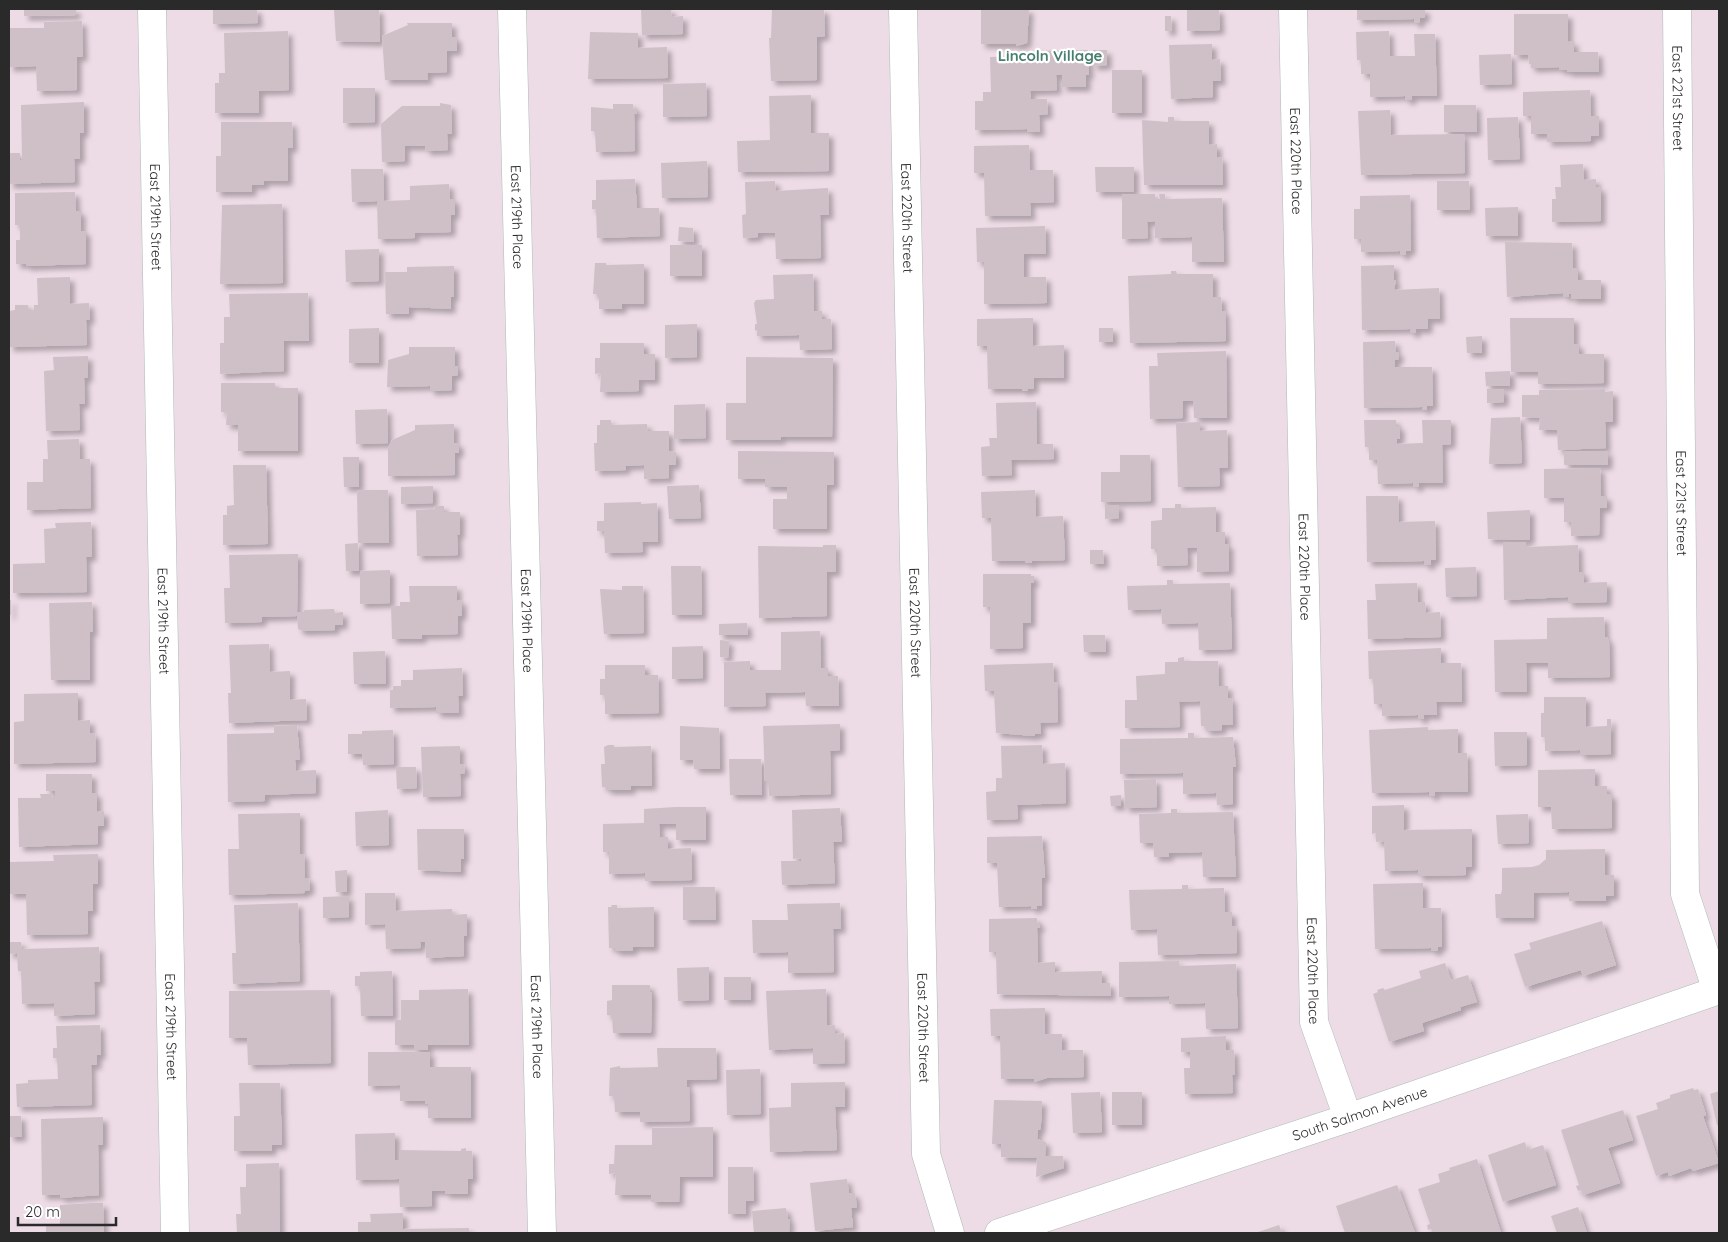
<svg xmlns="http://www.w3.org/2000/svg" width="1728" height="1242" font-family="Quicksand,sans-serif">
  <defs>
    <filter id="shadow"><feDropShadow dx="4.5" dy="4.5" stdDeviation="2.5" flood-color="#0004"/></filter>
  </defs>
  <rect width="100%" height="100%" fill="#eddbe5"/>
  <g fill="#cfc0c8" filter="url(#shadow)">
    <path d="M24,9h52v6l-52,1z"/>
    <path d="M213,9h44l1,14 -45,1z"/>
    <path d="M334,9h45l1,33 -44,-1z"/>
    <path d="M641,9h30l1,8 11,-1v18l-41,1z"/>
    <path d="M772,9h52l1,27 -8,1v43l-46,1 -2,-43h2z"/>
    <path d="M981,9h48l-2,34 -11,3v-2h-35z"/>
    <path d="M1187,9h32l1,21 -33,1z"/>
    <path d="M1357,9h68v9h-5v5h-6v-4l-57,1z"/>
    <path d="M1514,14h54v28l6,-1v11h24l1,20h-32v-2h-8v-3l-28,1v-4h-2l-1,-9h-14z"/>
    <path d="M1165,16h6l1,15h-7z"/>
    <path d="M82,21l1,36h-6v33l-40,1 -1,-25 -27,1v-39h35v-6z"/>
    <path d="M407,23h45v14h5v14h-10v21l-20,1 1,7h-43l-3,-44 26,-11z"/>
    <path d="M288,31l1,59 -30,1v22h-44v-30h4v-10h6l-1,-40z"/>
    <path d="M1389,31l1,25h25l-1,-22h21l2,62h-25v4h-7v-4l-35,1v-23h-9v-14h-4l-1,-28z"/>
    <path d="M590,32l48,1v15l29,-1 1,31 -80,1z"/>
    <path d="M1212,44v16l8,-1 1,22h-8v16l-42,2 -2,-54z"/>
    <path d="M1088,50l1,25h-3v12h-24v-12h-6l1,15 -27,1 1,8h16l1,15 -9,1 1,17h-13v-3l-52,1v-29h8v-9h8l-1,-35 38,-1v-5z"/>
    <path d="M1093,50h14v15l-14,1z"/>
    <path d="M1511,54l1,30 -32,1 -1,-30z"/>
    <rect x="1112" y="70" width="30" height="43"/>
    <path d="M706,83l1,33 -44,1v-33z"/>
    <path d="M343,88h32v34l-32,1z"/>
    <path d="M1590,90l1,26h8v20h-8v5l-44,1v-8h-16v-18h-8v-24z"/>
    <path d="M811,95v38h18v38l-91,1 -1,-31 33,-1 -1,-44z"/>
    <path d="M84,102v31h-4v26h-6l1,23 -66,2v-31h11v7h2l-1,-55z"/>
    <path d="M440,103l11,2 1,29h-5l1,16 -22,1 -1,-5h-20v15l-23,1 -1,-38 21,-18h38z"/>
    <path d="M613,104h20v5l4,-1v6h-3l1,37 -39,1 -1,-21h-4v-24l22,2z"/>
    <path d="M1444,105h32l1,27h-33z"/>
    <path d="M1390,110l1,25 73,-1 1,39 -104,2 -3,-64z"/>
    <path d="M1168,117h6v4h35v24l8,-1v14l5,-1 1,28h-79l-2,-65 26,2z"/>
    <path d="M1518,117l2,42 -32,1 -1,-42z"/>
    <path d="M221,122h71l1,26h-5v33h-24v4h-12v7h-36v-36h5z"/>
    <path d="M1029,145l1,25h23l1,32 -24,1 1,13h-46l-1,-43h-10v-27z"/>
    <path d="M707,161l1,36 -46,1 -1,-35z"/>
    <path d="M1583,164l1,16 12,-1v9l5,-1v34l-49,1v-23h4l-1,-12h6l-1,-22z"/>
    <path d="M1095,167h39v25h-38z"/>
    <path d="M351,169h32l1,32 26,-1v-14l39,-2 1,15h5v16h-4v17l-36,1v5l-37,1 -1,-38 -25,1z"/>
    <path d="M635,179l2,29h22l1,28 -63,2 -1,-29h-4v-9h4v-20z"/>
    <path d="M775,181l1,10 52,-3 1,27h-9l1,43 -45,1 -1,-26h-17v4l-15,1 -1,-23 4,-1 -1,-32z"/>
    <path d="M1437,181h32l1,29h-33z"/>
    <path d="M75,192l1,19h5v20h5v33l-60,2v-2h-10v-24h4v-15h-5v-32z"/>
    <path d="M1122,194h33v5h5l-1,-5h6v5l57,-1 2,64h-32v-25l-37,1v-17l-8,1 1,16 -26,1z"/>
    <path d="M1410,195l1,56h-5v4h-6v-4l-39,1v-13h-7v-30h6v-13z"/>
    <path d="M282,204l1,79 -63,1 2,-79z"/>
    <path d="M1518,207v29h-32l-1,-28z"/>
    <path d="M1045,226l1,28h-22v23h22l1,26 -63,1v-42h-7l-1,-34z"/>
    <path d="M679,227l14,1 1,14 -16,-1z"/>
    <path d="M1505,242l67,1 1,25h5v12h23v19h-30v-5h-2v3h-5l-1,-4 -56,4z"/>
    <rect x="670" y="245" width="32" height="31"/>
    <path d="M379,249v32l-33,1 -1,-32z"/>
    <path d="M595,263h11v2l38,-1v40h-22v5h-23v-15h-6z"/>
    <path d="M1394,265v15h2l-2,10 45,-2 1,31h-12v10h-12v4h-6v-4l-48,1 -1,-64z"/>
    <path d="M454,266v31h-3v12l-42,-2v7h-23l-1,-42h22v-5z"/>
    <path d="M1171,271h5l1,3h36v23h8l1,14h3l1,30 -96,2 -2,-67 43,-2z"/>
    <path d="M813,274l1,37h8v8h9l1,30 -32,1 -1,-15 -42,1v-6l-2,1v-7h2l-3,-21 2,-3 18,-1 -1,-24z"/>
    <path d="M70,277v27l19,-1 1,17h-4l1,25 -78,2v-36l6,-1v-5h13l1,5h5v-5h4l-1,-27z"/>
    <path d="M308,293l1,48h-25v30l-64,3v-31h4v-26h6l-1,-23z"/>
    <path d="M1033,318v28l31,-1v33h-30v11h-6v2h-6v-2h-34l-1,-43h-10v-27z"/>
    <path d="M1510,318h64v26h5v10h25v29l-66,1v-12h-27z"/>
    <path d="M697,324v33l-32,1v-33z"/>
    <path d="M379,328v35h-30v-34z"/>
    <rect x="1099" y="328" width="14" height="14"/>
    <path d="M1482,336v17h-15l-1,-16z"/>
    <path d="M1395,341l1,11h3v7l-4,1v7h37l1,39h-6v4h-5v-3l-58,1 -1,-66z"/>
    <path d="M600,343h44v11h11v26h-16v11l-39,1 1,-19 -6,1v-16h5z"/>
    <path d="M409,347h46v19h3v9l-6,1v14l-22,1v-5l-43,1 1,-27 21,-6z"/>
    <path d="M1226,351l1,67h-33l-1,-17h-10v17l-33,1 -1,-53h9l-1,-13z"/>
    <path d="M88,356v22h-4l1,26h-6l1,26 -34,1 -2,-60 10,-1 -1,-13z"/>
    <path d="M746,357l87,1 -1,79h-51v3h-55v-37h20z"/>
    <path d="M1510,371v15h-24l-1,-14z"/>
    <path d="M221,383h54v5h23v63h-60v-26h-12l1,-13h-6z"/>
    <path d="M1487,389h17v13l-17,1z"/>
    <path d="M1605,389v3l8,-1v31h-8l1,26 -48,2 -1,-20h-18l1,-12 -18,-1v-22h17v-5z"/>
    <path d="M1036,402l1,42h16l1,15 -43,1 1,15 -30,1 -1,-29 9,-1 -1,-8h8l-1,-35z"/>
    <path d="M705,404l1,34 -32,1v-34z"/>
    <path d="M387,409l1,34 -32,1 -1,-34z"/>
    <path d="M1520,417l2,46 -33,1 2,-46z"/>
    <path d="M600,420h11v5l36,-1 1,7h21v20l7,1v13h-7v13l-25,1v-14l-19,1 1,4 -31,1 -1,-28h3v-18h3z"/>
    <path d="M1364,420h32v6h4v13h-3v5l26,-1 -1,-23h29v24l-9,1 1,38h-24v4h-6v-4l-35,1 -1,-24h-8v-13h-4z"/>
    <path d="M1200,422v9l27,-1 1,38h-9l1,18 -42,1 -2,-64z"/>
    <path d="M454,424v19h5v10h-4v22l-67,1v-28l4,-8 23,-10v-5z"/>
    <path d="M79,439l1,20h10l1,49 -64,2v-28h16v-23h5l-1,-19z"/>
    <path d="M738,451l96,1v33h-7v44h-54v-30h14v-12h-22v-8h-27z"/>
    <rect x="1564" y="451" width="44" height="14"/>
    <path d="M1120,455h30l1,46 -50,1v-30h19z"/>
    <path d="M343,457h16v30h-15z"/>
    <path d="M233,465h33l2,79 -45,1v-30h4v-9l7,-1z"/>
    <path d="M1600,468l1,28h6v12h-7l-1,27 -28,1v-14h-7v-24h-20v-29z"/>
    <path d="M699,485l2,33 -32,1 -2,-33z"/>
    <path d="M433,486v17l-32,1v-17z"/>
    <path d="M357,490h31l1,53h-31l1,28h-13l-1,-27 13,-1z"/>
    <path d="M1035,490l1,27 27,-1 2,44 -33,1v2h-6l-1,-2h-33l-1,-43h-9l-1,-26z"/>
    <path d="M1366,496h32l1,26 36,-1 1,39h-5v5h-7v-4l-57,1z"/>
    <path d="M641,502v2l16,-1 1,39h-16l1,10 -38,1 -1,-22h-7v-10h7v-18z"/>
    <path d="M1175,504h6v4l35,-1v25h9v12h4v27l-32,1v-24h-10l1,17 -31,1v-17h-6v-28l11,-1v-12h13z"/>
    <path d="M1105,505h14v13l-14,1z"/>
    <path d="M434,506h10v6h16v22l-3,1 1,20 -41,1 -1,-46 19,-1z"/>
    <path d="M1530,510v30l-42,-1 -1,-27z"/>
    <path d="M91,522l1,35h-6l1,35 -74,1v-29l32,-1 -1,-34 12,-1 -1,-5z"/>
    <path d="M1503,542h23v5l52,-2 1,27h5v11l23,-1v20l-39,1v-6l-64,3z"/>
    <path d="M823,545h13v27h-9v44l-68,2 -1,-72 65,1z"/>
    <path d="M1090,550h13l1,14h-14z"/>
    <path d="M298,554l-1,58h7v-2l30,-1 1,4 8,-1v13h-8v5l-32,1 -5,-2 -1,-13 -35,1v5l-37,1 -1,-35h6l-1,-33z"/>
    <path d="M671,566h30l1,49h-30z"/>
    <path d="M1476,567l1,29 -31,1 -1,-29z"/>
    <path d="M390,570v33l-30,1v-33z"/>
    <path d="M983,574h48v2h3v7h-3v40h-8v25l-33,1v-42h-7z"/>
    <path d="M1167,580h6v4l57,-1 2,66 -33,1 -1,-27 -36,1 -1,-15 -33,1 -1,-24 40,-1z"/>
    <path d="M1417,583l1,19h7l1,11 14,-1 1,25 -73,2 -1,-39h9l-1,-16z"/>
    <path d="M409,586h48v15l5,-1v16h-4v18l-36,1v4h-30l-1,-33h9v-4h10z"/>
    <path d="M622,586h21l1,47 -40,1 -4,-45 22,1z"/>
    <rect x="9" y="600" width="2" height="15"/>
    <path d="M92,602l1,30h-3v48h-39l-2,-77z"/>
    <path d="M1604,617l1,20h2l2,5 1,35 -62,1v-15h-22l1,29h-32l-1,-52 53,-1v-21z"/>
    <path d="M747,623l1,12h-29v-11z"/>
    <path d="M820,631l1,37h7v8h10l1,30h-33l-1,-14 -40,1 1,13 -42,1v-45l26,-1v9h31v-38z"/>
    <path d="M1083,635h22l1,17h-22z"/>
    <path d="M720,640l9,1 -1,17 -8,-1z"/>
    <path d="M269,644l1,28 20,-1v29l16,-1 1,21 -78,3 -1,-30h3l-2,-48z"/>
    <path d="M703,646v32l-31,1v-32z"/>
    <path d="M1441,648v15h20l1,39h-26l1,13h-13v4h-6v-4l-36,1v-12h-8l-1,-25h-4l-1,-28z"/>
    <path d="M385,651l1,33h-32l-1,-32z"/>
    <path d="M1184,657v4h34l1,25h9v12h4l1,27h-11v5l-16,1 -1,-5h-4l-1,-25 -21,1 1,25 -55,1v-28h12l-1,-24 29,-2v-12h13v-4z"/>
    <path d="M1053,663l1,19h3l1,40 -18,1 1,11h-6v2l-39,-3 -2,-42h-9l-1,-26z"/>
    <path d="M605,665h40v10h13l1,38 -54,1v-19h-5v-16h5z"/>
    <path d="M462,668l1,28h-5l1,17h-23v-6l-46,1v-18h3v-4h8v-6h12v-10z"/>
    <path d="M78,693v28l12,-1v13h5l1,29 -82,2v-42l10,-1v-27z"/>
    <path d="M1544,697h42v30l21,-1v-7h4v35l-31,1v-5l-35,1v-14h-4v-24h3z"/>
    <path d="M840,724v26l-10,1 1,43 -62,2 -1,-15h-3l-2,-55z"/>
    <path d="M297,725l3,35h-5l1,11 20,-1v23l-51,2v6l-37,1 -1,-68 47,-1v-7z"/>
    <path d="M680,726l39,2 1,41h-26l-1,-9h-13z"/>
    <path d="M1428,727v3l30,-1v24h9l1,39h-33v4h-6v-4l-57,1 -3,-63z"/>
    <path d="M393,730l1,34 -31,1 -1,-11h-14v-20h14v-3z"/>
    <path d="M1494,732h33v33l-32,1z"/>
    <path d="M1188,733h6v5l39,-1 3,30h-3v37l-16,1 -1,-12 -33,1v-21l-63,1v-35l68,-1z"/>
    <path d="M608,745h6v2l37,-1 1,40h-21v4h-24v-3h-5l-1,-23h4l-1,-17z"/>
    <path d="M1042,745l1,19 22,-1 1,40 -49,2 1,14 -31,1 -1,-28 10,-1v-13h6l-1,-32z"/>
    <path d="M460,746v18h4l1,9 -5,1 1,22 -38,1 -2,-50z"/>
    <path d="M729,759h32l1,36h-32z"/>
    <path d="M396,767h20l1,21 -20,1z"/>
    <path d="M1595,769v17h12v8h5v34l-60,1 -1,-22h-13v-37z"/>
    <path d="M46,774h46v19h5v19l7,-1v15h-6v18l-79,3 -1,-49h23l-1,-4h13l-1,4h3v-7h-9z"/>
    <path d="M1156,779l1,28 -32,1 -1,-28z"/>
    <path d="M1121,795v11h-10l-1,-10z"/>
    <path d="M1404,805v25l68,-1v38h-6v8l-48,1v-6l-33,1 -1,-30 -8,1v-9l-4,1v-28z"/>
    <path d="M675,807h31v33h-30v-16h-17l1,13h8v12l23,-1 1,32 -47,1v-8l-36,1v-22h-6v-28l41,-1v-14z"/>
    <path d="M840,808l2,34h-9l2,41 -53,2 -1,-24h20v-3l-8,1 -1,-49z"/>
    <path d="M1171,809h6v4l56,-1 3,65h-33l-1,-25 -33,1v4h-15l-1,-14h-13l-1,-29 32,-1z"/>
    <path d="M388,810l1,35 -33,1 -1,-34z"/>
    <path d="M300,813v41h4l1,24h4l1,12 -5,1v2l-76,2 -1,-46h11l-1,-35z"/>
    <path d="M1528,814l1,29 -31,1 -2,-29z"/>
    <path d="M417,829h47v30h-3v13l-43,-2z"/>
    <path d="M1042,836l3,42h-3v28h-5v3h-6v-3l-32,1 -2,-44h-10v-26z"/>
    <path d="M1605,849v26h9v21h-8v5h-37v-9l-35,1v25h-38l-1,-24h6l1,-4v-22l30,-1 7,-2 7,-6v-9z"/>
    <path d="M98,854v30h-5v27h-5v23l-61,1 -1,-41h-17v-32l45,-1 -1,-6z"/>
    <path d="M347,870v22h-11l-1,-21z"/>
    <path d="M1423,883v25h18l1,39h-4v4h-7v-3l-56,1 -2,-65z"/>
    <path d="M1182,885h6v4l36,-1 1,24h7v14h4l1,27 -79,2 -1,-26 -26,1 -2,-40 53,-1z"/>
    <path d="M683,887h32l1,33h-33z"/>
    <path d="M365,893h30l1,18 56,-2 1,6 14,-1v22h-3v20l-38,2 -1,-16h-5l1,6 -35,1 -1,-25 -20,1z"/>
    <path d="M349,896v21l-26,1v-21z"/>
    <path d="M298,903l2,78 -67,3 -1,-31h4l-2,-48z"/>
    <path d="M840,903l1,26h-8l1,43 -46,1v-21l-35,1 -1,-33h36l-1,-16z"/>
    <path d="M611,905h6v3l37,-1v40h-21v4h-18v-3h-6l-1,-41h4z"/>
    <path d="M1037,918v5l3,-1v6h-3l1,35 17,-1v10l47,-1v12h8l1,13 -114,-2 -1,-42h-7v-33z"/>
    <path d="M1602,921l14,44 -33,11 -2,-6 -56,17 -11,-33 17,-5 -2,-6z"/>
    <path d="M9,942h12l1,7 77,-2 1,35h-6l1,32 -41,2v-13l-32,1 -1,-33h-3l-1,-18 -8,1z"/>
    <path d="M1179,961v5l57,-2 2,64 -32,1 -1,-26 -36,1v-8l-50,1v-35z"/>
    <path d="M1445,963l6,17 17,-5 9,27 -17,5 1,3 -39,13 2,8 -35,11 -16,-48 5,-2 -1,-2 6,-2 2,2 36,-12 -2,-7z"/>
    <path d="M709,967v33l-31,1 -1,-33z"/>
    <path d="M392,971l1,45h-32l-1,-30h-5v-10h5v-4z"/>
    <rect x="724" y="977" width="27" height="23"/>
    <path d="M612,985h38v7h2l-1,41h-38l-1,-17 -5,-1v-14l5,-1z"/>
    <path d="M468,989l1,56h-41v5h-14v-5h-19v-25h6v-20h18v-10z"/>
    <path d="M826,989l1,37 8,-1v9l9,-1 1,30 -32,1v-16l-44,2 -3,-59z"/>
    <path d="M330,990l1,73 -83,2 -1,-27h-18v-47z"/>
    <path d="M1045,1008v26h17v16h21l1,27 -37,1 -13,4v-3h-33l-1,-43h-9l-1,-27z"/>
    <path d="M100,1025l1,30h-4v10h-6l1,40 -75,2 -1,-23 12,-1v-3l30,-1 -1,-21h-4v-10h4l-1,-22z"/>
    <path d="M1226,1036v14h8l1,25h-3l1,18 -48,1 -1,-26h6v-16h-9v-14z"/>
    <path d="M657,1048h59l1,31 -30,1v7h2l1,34 -50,1v-10h-25l-1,-16h-5l1,-28 10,-2v2l38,-1z"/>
    <path d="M368,1052h62v15h41v51h-43v-14h-3v-3h-25v-16l-32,1z"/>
    <path d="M760,1069l1,45 -34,1 -1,-45z"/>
    <path d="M845,1082v25h-10l2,43 -67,2 -1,-44 22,-1v-24z"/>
    <path d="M239,1083h41l2,62h-10v6h-38v-35h6z"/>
    <path d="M1693,1088l1,2 4,-1 8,26 -3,1 16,47 -26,8 -2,-3 -22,8 -1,-4 -12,4 -20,-60 22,-7 -2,-6 14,-5v-3z"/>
    <path d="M1719,1091v34h-2l-7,-31z"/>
    <path d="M1100,1092l2,40 -29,1 -2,-40z"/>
    <rect x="1112" y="1092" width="30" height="33"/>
    <path d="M994,1100l48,1 -1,23 -1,6h-2l-1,9 9,3 -1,14h18l1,12 -28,9 1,-19 -36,-1v-13h-9z"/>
    <path d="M1623,1110l10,30 -25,8 12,35 -37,12 -2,-5 -3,1 -2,-5 3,-1 -18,-55z"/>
    <path d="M9,1116h12l1,21h-13z"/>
    <path d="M103,1117v28h-5l1,50 -39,3v-3h-18l-1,-76z"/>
    <path d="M713,1127v50h-33l-1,25h-28v-7h-36l1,-22 -7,1v-10h5l1,-19h37v-17z"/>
    <path d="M395,1133v27h4v-10l62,1v-2l5,-1v3h6l1,28h-5v15h-23v-3h-13v15l-32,1 -1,-28 -43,1 -1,-46z"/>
    <path d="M1525,1142l2,8 16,-5 13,40 -53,17 -15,-47z"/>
    <path d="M1477,1159l24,74h-68l-2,-4 -3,1 -1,-5 3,-1 -12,-35 22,-7 -2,-8 12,-4 -1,-2z"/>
    <path d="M279,1163l1,70h-43l-1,-19h5l-1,-27h6v-23z"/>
    <path d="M728,1167h25l1,34h-8v13h-18z"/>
    <path d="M847,1179l2,14h6l2,15h-6l2,19 -38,4 -5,-48z"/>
    <path d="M1397,1185l18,48h-70l-9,-27z"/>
    <path d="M92,1203h11l1,30h-58v-7h14v-21z"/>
    <path d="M1578,1207l9,26h-30l-6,-17z"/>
    <path d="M786,1208l2,11h2l-1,14h-35l-2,-22z"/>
    <path d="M403,1213v16l66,-1v5h-111v-11h13l-1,-8z"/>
    <path d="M1279,1225l3,8h-27z"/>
  </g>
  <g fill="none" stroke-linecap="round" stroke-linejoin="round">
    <defs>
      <g id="street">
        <path id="s1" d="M152,9l23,1224"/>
        <path id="s2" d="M512,9l30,1224"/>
        <path id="s3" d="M903,9l23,1145 24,79"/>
        <path id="s4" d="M1293,9l21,1013 34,96"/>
        <path id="s5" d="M1677,9l8,885 32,97"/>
        <path id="s6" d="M999,1233l349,-115 371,-128"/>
      </g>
    </defs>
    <use href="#street" stroke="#abbbb6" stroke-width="29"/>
    <use href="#street" stroke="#fff" stroke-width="28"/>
  </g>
  <g text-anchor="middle" stroke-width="4.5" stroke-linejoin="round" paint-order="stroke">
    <g font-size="14" fill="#2a2a2a" stroke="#fff">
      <text dy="5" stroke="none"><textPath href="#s5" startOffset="89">East 221st Street</textPath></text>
      <text dy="5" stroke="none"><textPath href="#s4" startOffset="152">East 220th Place</textPath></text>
      <text dy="5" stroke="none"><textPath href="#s1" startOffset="208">East 219th Street</textPath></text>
      <text dy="5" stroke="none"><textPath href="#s2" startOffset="208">East 219th Place</textPath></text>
      <text dy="5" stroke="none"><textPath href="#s3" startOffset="209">East 220th Street</textPath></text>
      <text dy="5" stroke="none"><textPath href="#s5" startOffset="494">East 221st Street</textPath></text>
      <text dy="5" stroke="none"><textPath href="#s4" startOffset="558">East 220th Place</textPath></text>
      <text dy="5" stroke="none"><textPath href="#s1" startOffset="612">East 219th Street</textPath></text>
      <text dy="5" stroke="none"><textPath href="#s2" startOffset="612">East 219th Place</textPath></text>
      <text dy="5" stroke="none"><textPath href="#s3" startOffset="614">East 220th Street</textPath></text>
      <text dy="5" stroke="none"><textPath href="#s4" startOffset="962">East 220th Place</textPath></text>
      <text dy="5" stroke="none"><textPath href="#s1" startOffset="1018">East 219th Street</textPath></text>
      <text dy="5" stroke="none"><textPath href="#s2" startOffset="1018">East 219th Place</textPath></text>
      <text dy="5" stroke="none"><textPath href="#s3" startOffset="1019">East 220th Street</textPath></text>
      <text dy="5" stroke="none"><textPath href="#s6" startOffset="380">South Salmon Avenue</textPath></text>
    </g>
    <g font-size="15" font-weight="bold" fill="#477e6d" stroke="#fff">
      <text x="1050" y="61">Lincoln Village</text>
    </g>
  </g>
  <rect width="1728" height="1242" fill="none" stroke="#2a2a2a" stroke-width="20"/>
  <path d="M18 1217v8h98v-8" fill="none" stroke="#2a2a2a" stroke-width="2.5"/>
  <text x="25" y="1217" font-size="15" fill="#2a2a2a" stroke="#ffffff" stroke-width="4" paint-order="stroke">20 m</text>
</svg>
